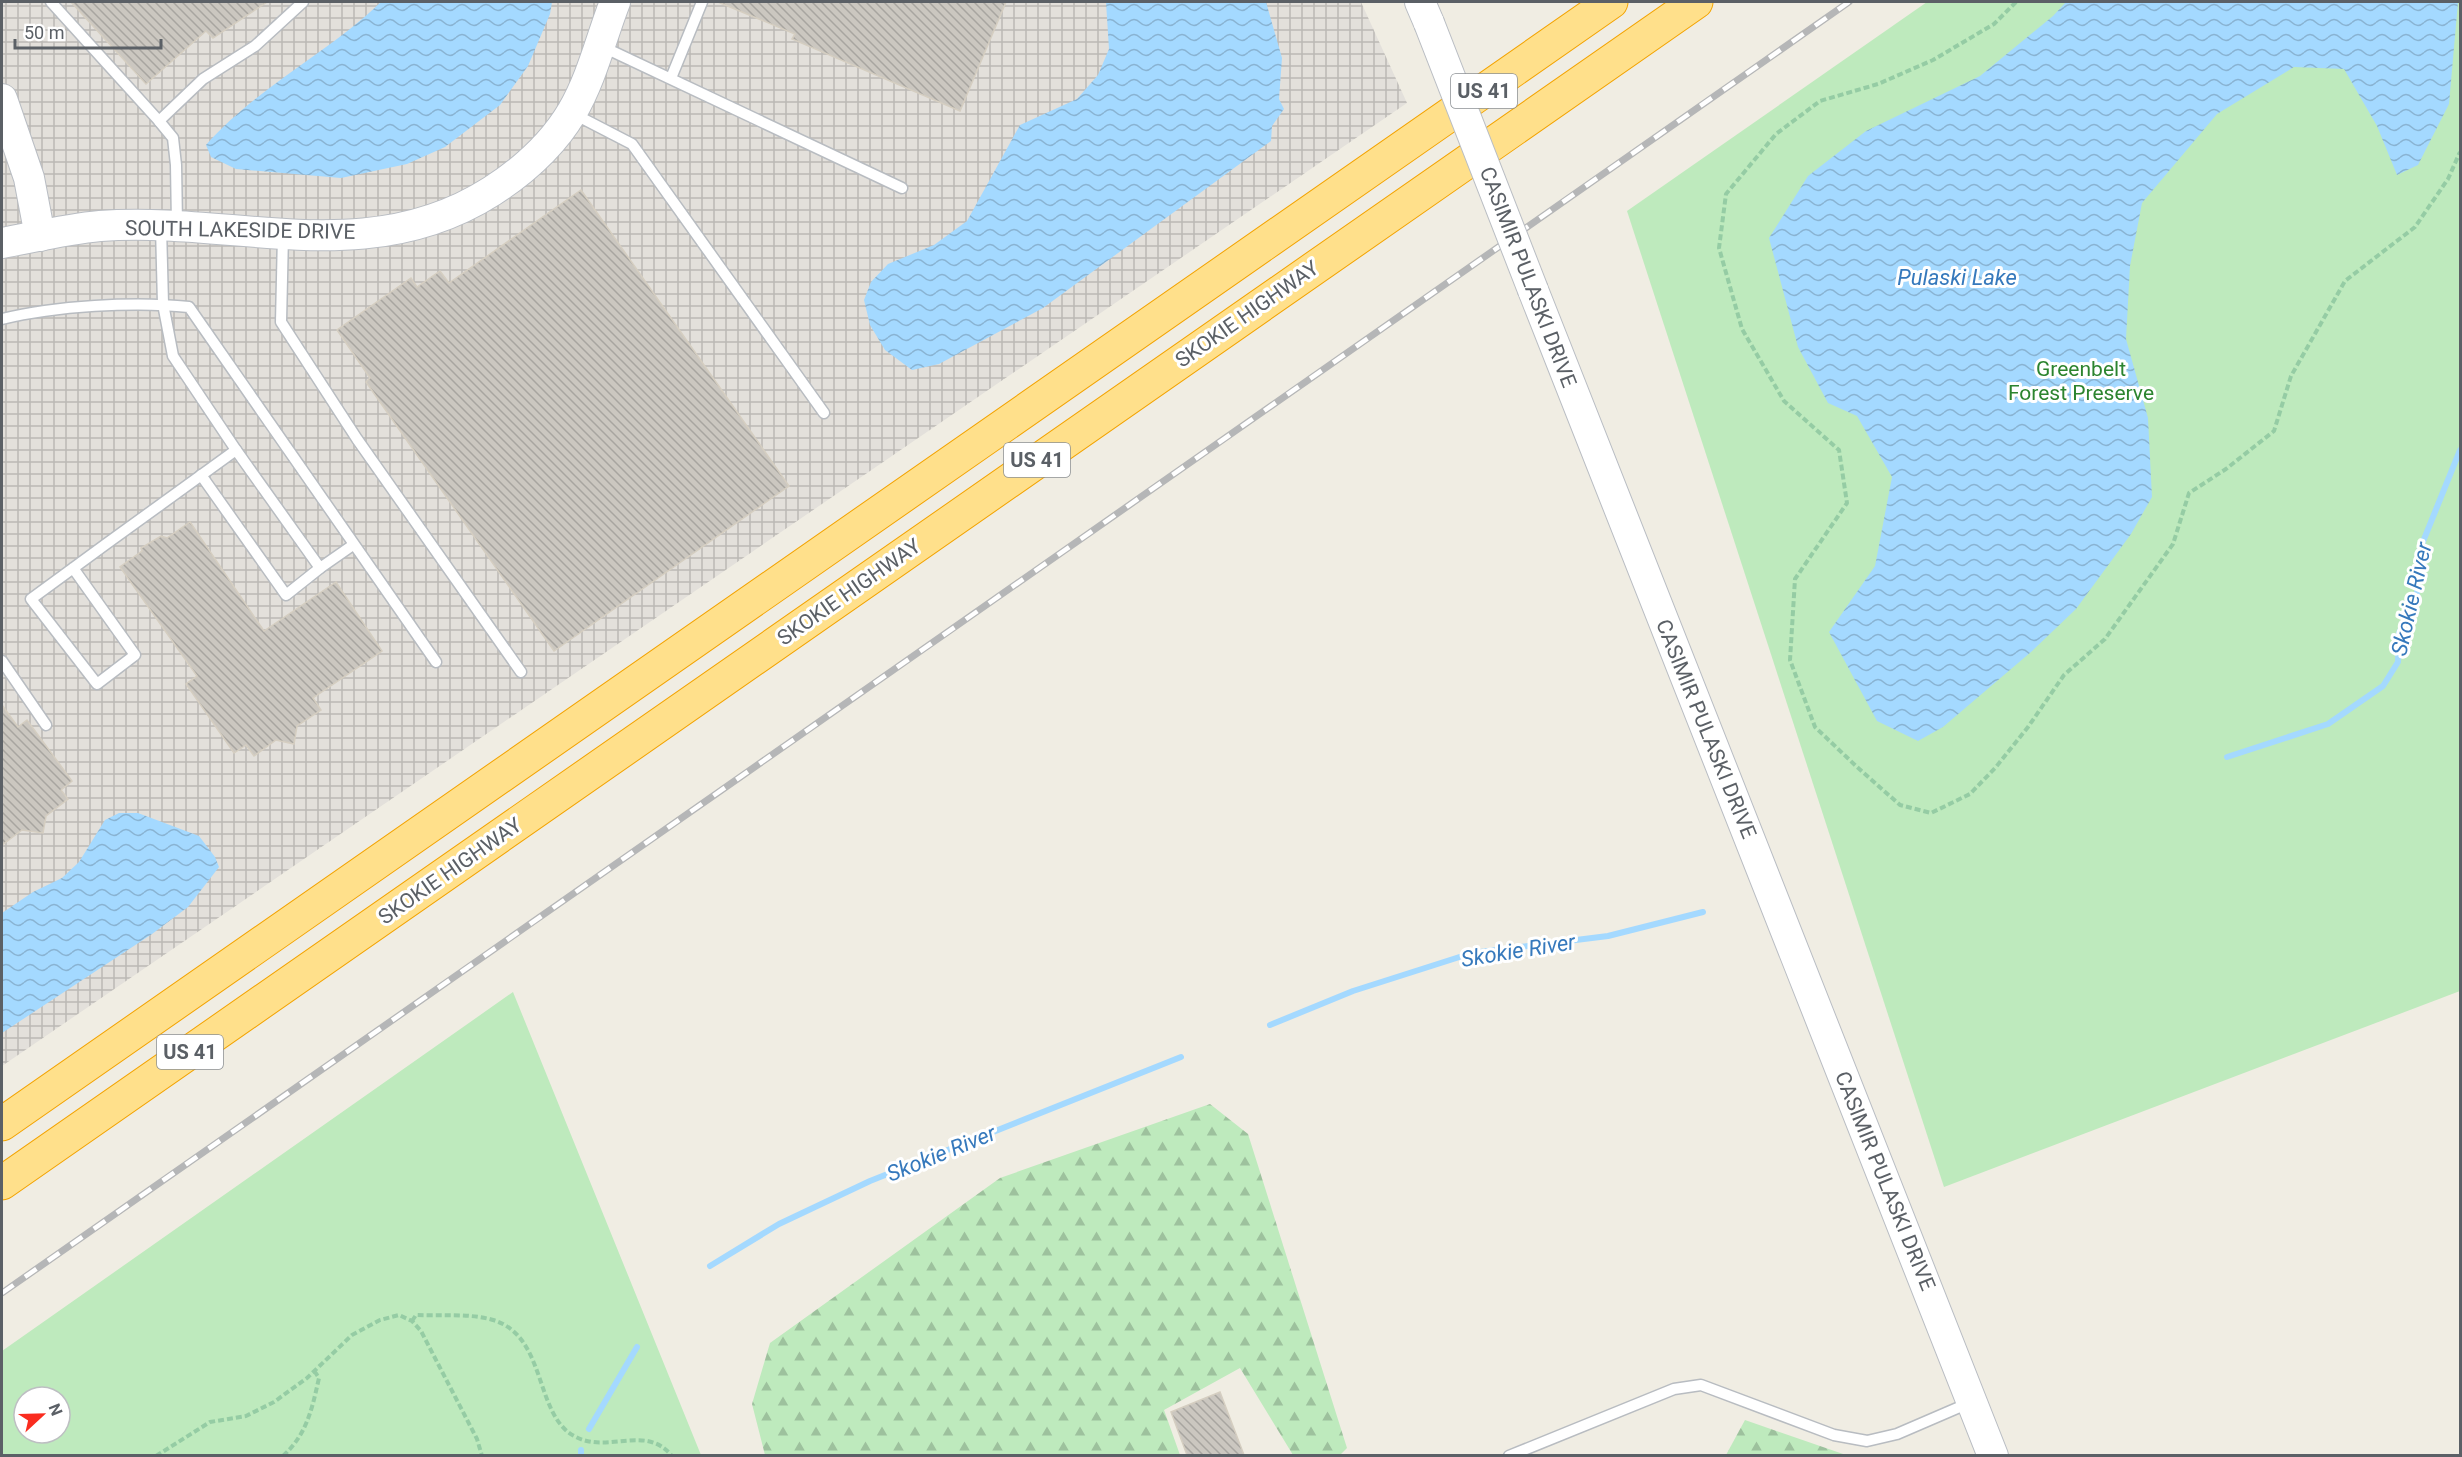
<svg xmlns="http://www.w3.org/2000/svg" width="2462" height="1457" font-family="Roboto,sans-serif">
  <defs>
    <pattern id="industrial-grid" width="8" height="8" patternUnits="userSpaceOnUse" patternTransform="scale(1.5)"><rect width="8" height="8" fill="#e3e0db"/><path d="M0 4h8M4 0v8" fill="none" stroke="#bbb9b5"/></pattern>
    <pattern id="forest-firs" width="22" height="20" patternUnits="userSpaceOnUse" patternTransform="scale(1.5)"><rect width="22" height="20" fill="#beeabd"/><path d="M5 1l3.5 6h-7zM16 11l3.5 6h-7z" fill="#9dc19d"/></pattern>
    <pattern id="water-waves" width="16" height="10" patternUnits="userSpaceOnUse" patternTransform="scale(1.5)"><rect width="16" height="10" fill="#a4d9ff"/><path d="M0 5q4-4 8 0t8 0" fill="none" stroke="#89b3d2"/></pattern>
    <pattern id="building-back-hatch" width="6" height="6" patternUnits="userSpaceOnUse" patternTransform="scale(1.5)"><rect width="6" height="6" fill="#cbc7c0"/><path d="M-1 5l2 2M0 0l6 6M5-1l2 2" fill="none" stroke="#a8a5a0"/></pattern>
  </defs>
  <rect width="100%" height="100%" fill="#f0ede3"/>
  <path fill="url(#industrial-grid)" d="M2,2h1359l46,101 -1405,963z"/>
  <g fill="#beeabd" fill-rule="evenodd">
    <path d="M1927,2h533v989l-516,196 -317,-976z"/>
    <path d="M513,992l188,463h-699v-104zM24,1397h36v36h-36z"/>
  </g>
  <g fill="url(#forest-firs)">
    <path d="M1210,1104l38,30 99,314 -7,7h-47l-53,-87 -76,42 16,45h-415l-13,-51 18,-61 230,-165z"/>
    <path d="M1745,1420l101,35h-120z"/>
  </g>
  <g fill="url(#water-waves)">
    <path d="M381,2h171l-2,12 -22,52 -28,39 -55,42 -38,17 -66,14 -105,-9 -25,-12 -5,-12c50,-57 121,-91 175,-143z"/>
    <path d="M1106,2h160l16,56 -3,41 5,10 -12,17 -1,15 -228,167 -104,56 -27,6 -27,-20 -15,-25 -6,-25 7,-18 17,-18 46,-19 33,-24 53,-96 57,-26 21,-24 11,-26z"/>
    <path d="M2066,2h392l-9,102 -31,61 -21,10 -20,-49 -33,-57 -50,-2 -77,47 -75,89 -12,63 -4,73 22,79 4,79 -21,37 -55,75 -45,43 -88,75 -25,14 -41,-20 -48,-89 46,-66 17,-89 -35,-61 -29,-13 -30,-56 -29,-109 39,-62 58,-45 114,-55 73,-60z"/>
    <path d="M119,813h19l61,23 16,21 4,10 -31,40 -36,27 -150,99v-120l31,-21 29,-14 17,-16 26,-42z"/>
  </g>
  <g fill="none" stroke-linecap="round" stroke-linejoin="round">
    <g stroke="#a4d9ff" stroke-width="6">
      <path d="M2227,757l101,-33 55,-38 15,-24 1,-29 18,-38 1,-41 42,-104"/>
      <path d="M1270,1025l83,-34 119,-38 136,-17 95,-24"/>
      <path d="M710,1266l69,-42 91,-43 311,-124"/>
      <path d="M589,1429l48,-82"/>
      <path d="M581,1450v6"/>
    </g>
  </g>
  <g fill="url(#building-back-hatch)" stroke="#d5cec1" stroke-width="1.5">
    <path d="M71,2h196l-54,36 -7,-7 -60,53z"/>
    <path d="M718,2h288l-46,109 -168,-72 3,-5z"/>
    <path d="M581,190l208,296 -235,165 -188,-269 4,-4 -33,-48 74,-52 6,9 23,-16 9,12z"/>
    <path d="M190,522l74,109 72,-49 46,69 -69,47 8,12 -24,16 -3,18 -18,-4 -22,16 -8,-11 -12,8 -48,-69 11,-8 -77,-109 22,-16 -1,-3 20,-12 6,2z"/>
    <path d="M2,705l16,22 9,-7 45,61 -11,9 7,9 -22,17 -3,17 -21,-3 -20,15z"/>
    <path d="M1220,1392l24,63h-57l-16,-43z"/>
  </g>
  <g fill="none" stroke-linecap="round" stroke-linejoin="round">
    <defs>
      <g id="lane">
        <path d="M51,2l108,119 14,17 3,27 1,59"/>
        <path d="M601,46l301,142"/>
        <path d="M671,78l31,-76"/>
        <path d="M572,113l60,31 192,269"/>
        <path d="M159,121l44,-42 52,-33 48,-44"/>
        <path d="M161,227l2,77 10,52 63,94 84,118 33,-23"/>
        <path d="M283,235l-2,87 76,117 164,233"/>
        <path d="M2,319c53,-13 132,-18 187,-12l247,355"/>
        <path d="M201,475l85,120 34,-27"/>
        <path d="M73,568l62,87 -38,29 -66,-85c68,-50 137,-100 205,-149"/>
        <path d="M2,661l44,64"/>
        <path d="M1509,1456l165,-67 27,-4 133,50 33,6 30,-7 72,-31"/>
      </g>
      <g id="secondary">
        <path d="M1420,2l9,21"/>
        <path d="M2,99l27,79 11,58"/>
        <path d="M2,243c32,-6 65,-14 98,-17 135,-10 267,45 392,-35 31,-20 61,-47 80,-79 20,-34 29,-74 43,-110"/>
        <path d="M1533,290l460,1166"/>
      </g>
      <g id="highway">
        <path d="M2,1124l1609,-1122"/>
        <path d="M2,1183l1694,-1181"/>
      </g>
    </defs>
    <use href="#lane" stroke="#b8bcc1" stroke-width="13"/>
    <use href="#secondary" stroke="#b9bdc3" stroke-width="32"/>
    <use href="#highway" stroke="#f3a300" stroke-width="35"/>
    <g stroke="#95cca4" stroke-width="4" stroke-dasharray="6 3" stroke-linecap="butt">
      <path d="M2016,2l-22,22 -61,36 -55,24 -58,17 -44,33 -50,60 -7,54 23,81 42,72 55,49 8,53 -52,76 -5,81 25,67 42,40 43,38 31,8 39,-19 26,-27 32,-40 36,-52 41,-36 68,-95 16,-51 37,-24 48,-38 17,-55 54,-95 70,-54 33,-48 12,-27"/>
      <path d="M412,1321l4,-6c24,1 54,-2 77,5 54,16 41,94 81,116 34,19 71,-13 98,20"/>
      <path d="M156,1456l54,-34 36,-6 28,-14 33,-24 45,-43 28,-15 19,-5 13,6 9,10 56,108 5,17"/>
      <path d="M283,1456c24,-22 29,-47 36,-78l-4,-6"/>
    </g>
    <use href="#lane" stroke="#fff" stroke-width="10"/>
    <use href="#secondary" stroke="#fff" stroke-width="30"/>
    <use href="#highway" stroke="#ffe08b" stroke-width="33"/>
    <defs>
      <path id="rail" d="M2,1293l1847,-1291"/>
    </defs>
    <use href="#rail" stroke="#b5b6b7" stroke-width="7"/>
    <use href="#rail" stroke="#fff" stroke-width="4.5" stroke-dasharray="14" stroke-linecap="butt"/>
    <defs>
      <path id="secondary-bridge" d="M1429,23l104,267"/>
    </defs>
    <use href="#secondary-bridge" stroke="#b9bdc3" stroke-width="32" stroke-linecap="butt"/>
    <use href="#secondary-bridge" stroke="#fff" stroke-width="30"/>
  </g>
  <g text-anchor="middle" stroke-width="6" stroke-linejoin="round" paint-order="stroke">
    <g fill="#fff" stroke="#8c9094" stroke-width="1.5">
      <rect x="1451" y="74" width="66" height="34" rx="4.5"/>
      <rect x="1004" y="443" width="66" height="34" rx="4.5"/>
      <rect x="157" y="1035" width="66" height="34" rx="4.5"/>
    </g>
    <g font-size="20" font-weight="bold" fill="#5b6066">
      <text x="1484" y="98">US 41</text>
      <text x="1037" y="467">US 41</text>
      <text x="190" y="1059">US 41</text>
    </g>
    <g font-size="21" fill="#5b6066" stroke="#fff">
      <text transform="translate(240 230) rotate(1)" y="7">SOUTH LAKESIDE DRIVE</text>
      <text transform="translate(1528 277) rotate(69)" y="7">CASIMIR PULASKI DRIVE</text>
      <text transform="translate(1247 314) rotate(-35)" y="7">SKOKIE HIGHWAY</text>
      <text transform="translate(849 592) rotate(-35)" y="7">SKOKIE HIGHWAY</text>
      <text transform="translate(1706 729) rotate(68)" y="7">CASIMIR PULASKI DRIVE</text>
      <text transform="translate(450 871) rotate(-35)" y="7">SKOKIE HIGHWAY</text>
      <text transform="translate(1885 1181) rotate(68)" y="7">CASIMIR PULASKI DRIVE</text>
    </g>
    <g font-size="21" fill="#2c842f" stroke="#fff">
      <text x="2081" y="376">Greenbelt<tspan x="2081" dy="24">Forest Preserve</tspan></text>
    </g>
    <g font-size="22" font-style="italic" fill="#3679bc" stroke="#fff">
      <text x="1957" y="285">Pulaski Lake</text>
      <text transform="translate(2411 599) rotate(-77)" y="8">Skokie River</text>
      <text transform="translate(1518 950) rotate(-9)" y="8">Skokie River</text>
      <text transform="translate(941 1153) rotate(-22)" y="8">Skokie River</text>
    </g>
  </g>
  <rect width="2462" height="1457" fill="none" stroke="#5b6066" stroke-width="6"/>
  <g transform="translate(42 1415) rotate(68)"><circle r="28" fill="#ffffff" stroke="#bdbfc2" stroke-width="1.5"/>
  <path d="M0-4.5L10 22L0 15L-10 22Z" fill="#fa2c1f"/>
  <text y="-9" font-size="16" font-weight="bold" text-anchor="middle" fill="#5b6066">N</text>
  </g>
  <path d="M15 39v9h146v-9" fill="none" stroke="#5b6066" stroke-width="3"/>
  <text x="24" y="39" font-size="18" fill="#5b6066" stroke="#ffffff" stroke-width="4.5" paint-order="stroke">50 m</text>
</svg>
